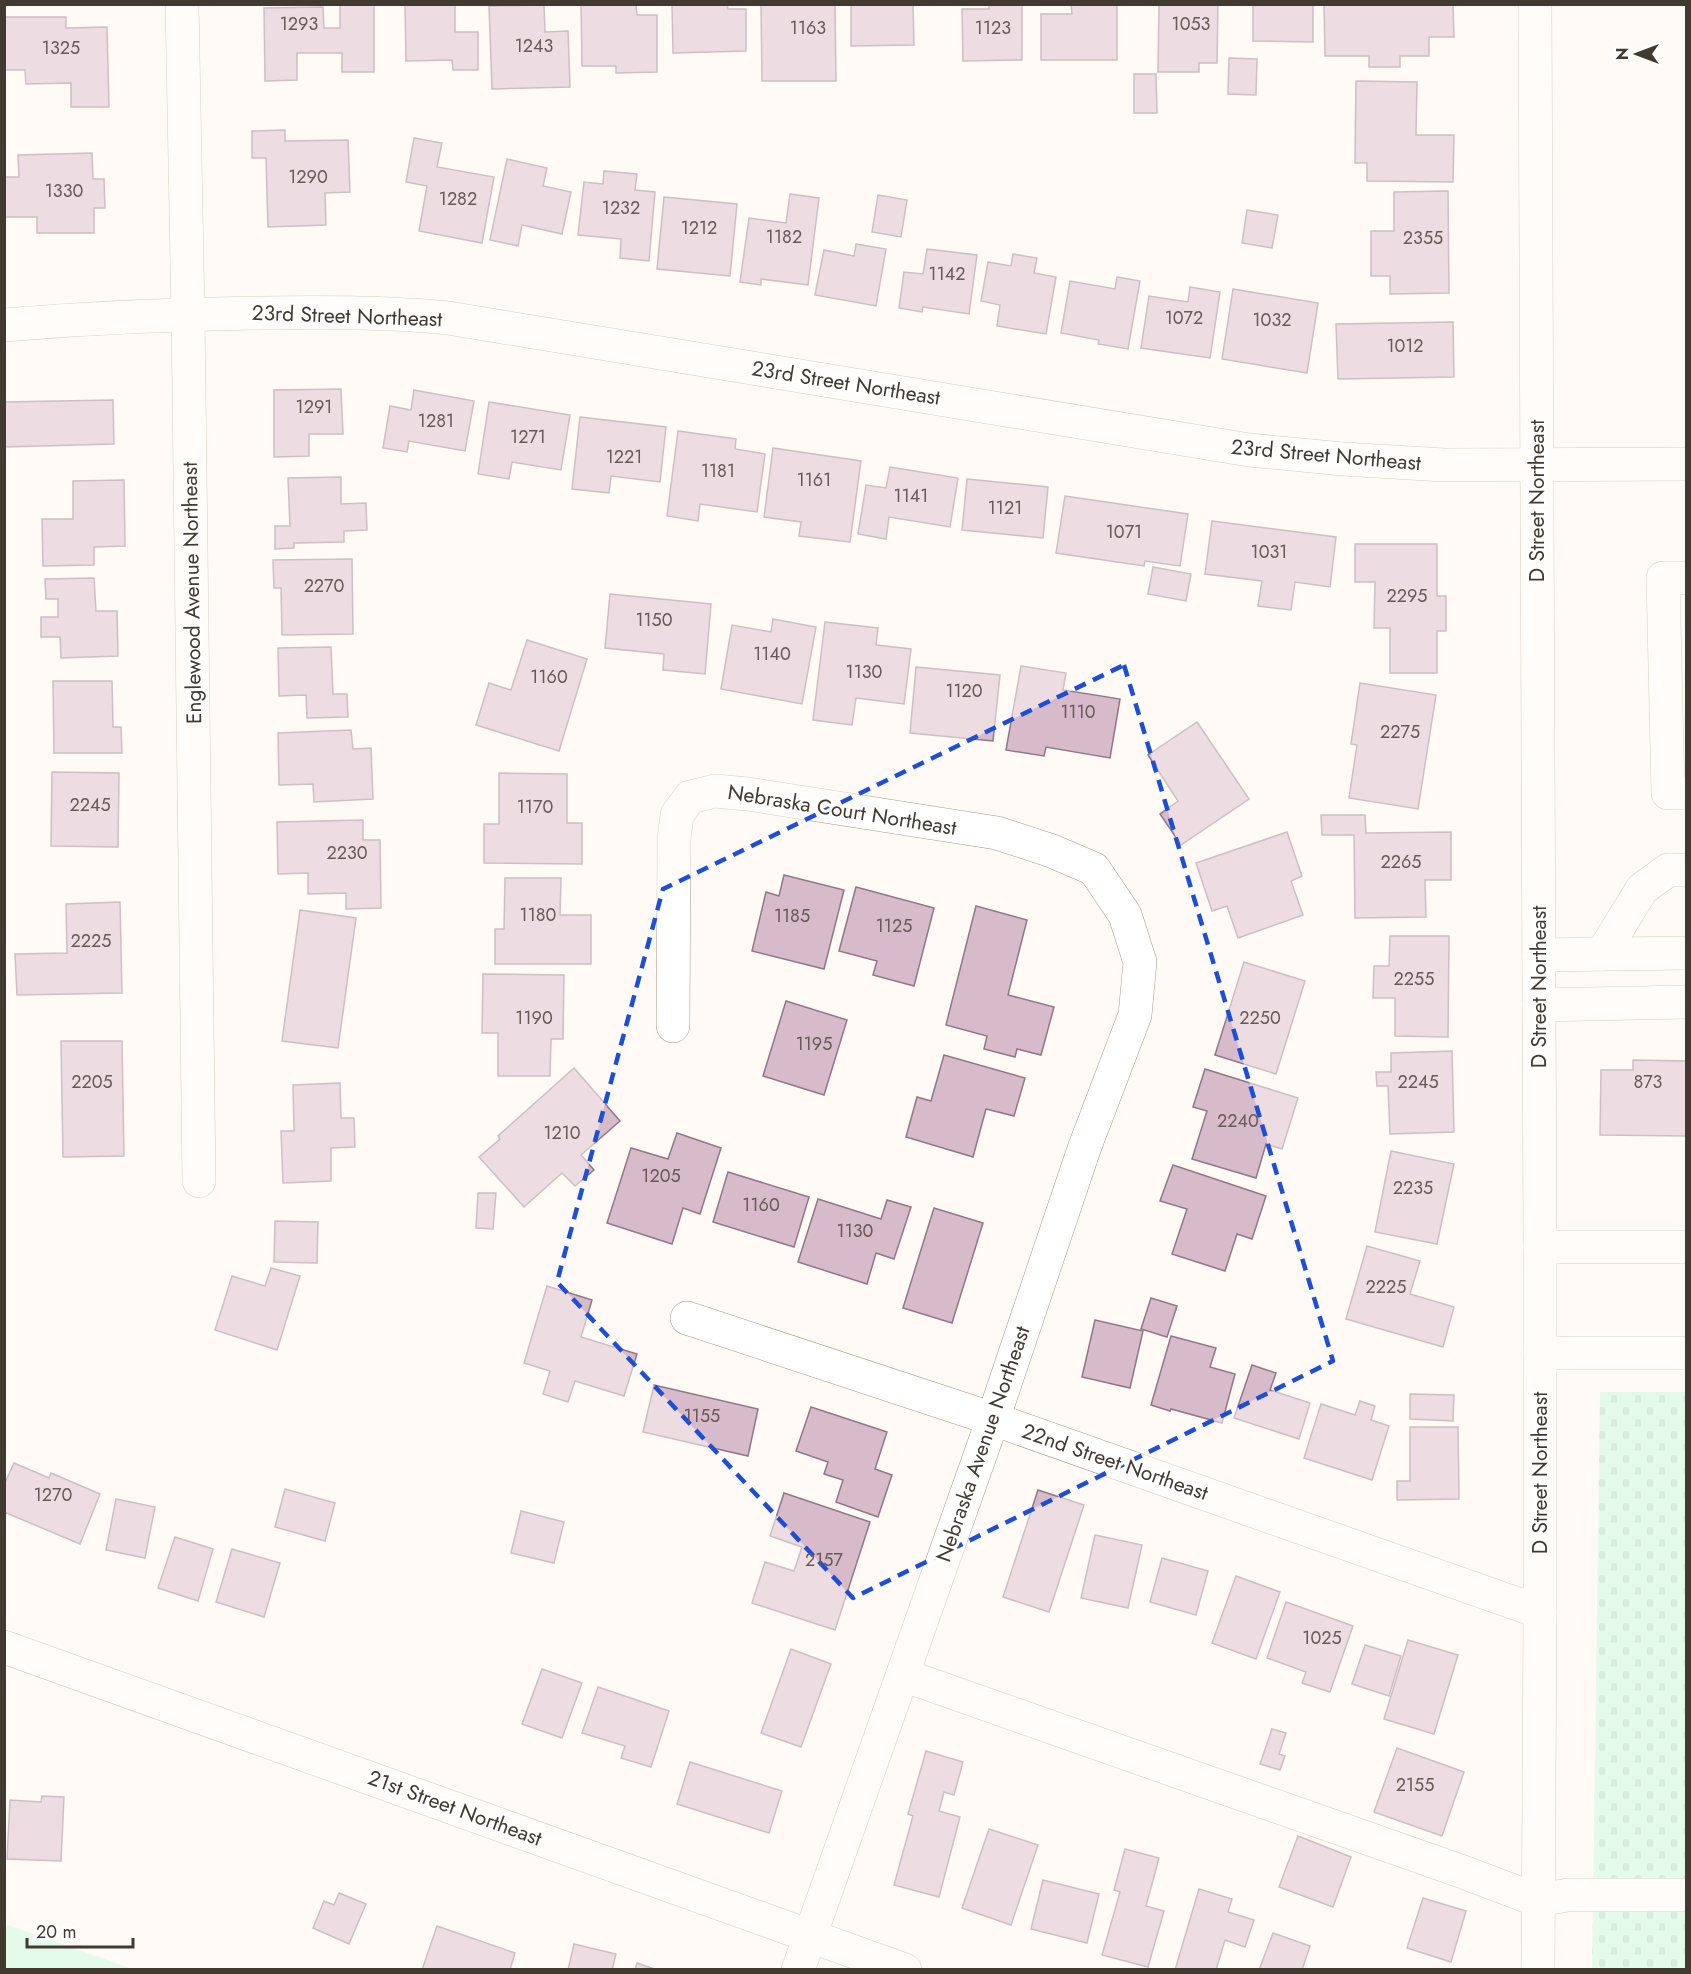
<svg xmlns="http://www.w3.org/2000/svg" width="1691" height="1974" font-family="Jost,sans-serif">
  <defs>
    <pattern id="cemetery-stones" width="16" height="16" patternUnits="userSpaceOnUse" patternTransform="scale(1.5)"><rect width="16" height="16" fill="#c5fcdb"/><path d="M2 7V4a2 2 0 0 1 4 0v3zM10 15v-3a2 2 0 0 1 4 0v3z" fill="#aad9bc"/></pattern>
  </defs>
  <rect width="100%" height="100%" fill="#fffaf6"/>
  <path fill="url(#cemetery-stones)" d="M1600,1392h86v577l-94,1z"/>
  <path fill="#c5fcdb" d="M5,1924l128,45h-128z"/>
  <g fill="#d7bbcb" stroke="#927887" stroke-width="1.5">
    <path d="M374,4v68h-32v-19h-45v27l-32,1 -1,-73 59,-1 1,21h16v-23z"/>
    <path d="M405,4h50v28h23v38h-25l-1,-10 -46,1z"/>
    <path d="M581,4h55l1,11h20v57l-41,1v-7h-34z"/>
    <path d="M672,4h55l1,5h18v42l-73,2z"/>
    <path d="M761,4h74l1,77h-74z"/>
    <path d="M851,4h62l1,41 -63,1z"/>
    <path d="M989,4h33v56l-59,1 -1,-52h27z"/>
    <path d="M1071,4h46v56h-76v-46h31z"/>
    <path d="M1159,4h59l-1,59h-18v9h-41z"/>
    <path d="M1253,4h60v38l-60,-1z"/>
    <path d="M1324,4h129l1,33h-25v19h-29v11h-31v-11h-44z"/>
    <path d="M544,5l1,27 23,-1 2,56 -78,2 -3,-83z"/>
    <path d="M4,17h62v11l41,-1 2,80h-38v-24l-45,1 -1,-14h-21z"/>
    <path d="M1229,58l28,1 -1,36 -28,-1z"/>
    <path d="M1134,74h22l1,39h-23z"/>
    <path d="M1356,81l61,1 -1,53h38l-1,47 -86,-1v-18h-12z"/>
    <path d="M285,130v11l63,-1 2,52 -25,1 1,32 -58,2 -2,-69h-14v-27z"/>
    <path d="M414,138l28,5 -5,24 57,10 -12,66 -63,-12 8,-45 -21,-4z"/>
    <path d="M92,153l1,26h11l1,29h-11v25h-57v-16h-33v-40h15l-1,-22z"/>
    <path d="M507,159l40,9 -4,18 28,6 -9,42 -40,-9 -4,21 -28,-6z"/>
    <path d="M604,171l33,3 -2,16 20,2 -6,69 -29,-3 1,-19 -43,-4 6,-53 19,2z"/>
    <path d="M1448,191l1,102 -59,1v-18h-19v-45h23v-39z"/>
    <path d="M790,194l29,4 -11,87 -47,-6v6l-21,-3 9,-64 37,5z"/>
    <path d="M878,195l29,5 -6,37 -29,-5z"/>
    <path d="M664,197l73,7 -7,72 -73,-7z"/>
    <path d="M1247,210l31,5 -6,33 -30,-5z"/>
    <path d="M856,244l30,5 -10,57 -61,-11 9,-45 30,6z"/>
    <path d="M927,249l50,6 -8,59 -46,-7 -1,5 -23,-4 5,-36 19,2z"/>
    <path d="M1013,254l24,4 -3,15 22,4 -10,57 -49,-8 3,-21 -19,-4 7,-39 23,4z"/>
    <path d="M1117,277l23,4 -12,68 -30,-5 1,-4 -38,-7 9,-52 45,8z"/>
    <path d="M1190,287l30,5 -10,66 -69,-10 8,-52 39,6z"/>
    <path d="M1233,289l85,14 -11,70 -85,-14z"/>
    <path d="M1453,322l1,55 -116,2 -2,-55z"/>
    <path d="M341,389l2,45h-34v22l-35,1v-67z"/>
    <path d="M414,390l60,11 -9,50 -56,-10 -2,11 -24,-4 7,-42 21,4z"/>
    <path d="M113,400l1,44 -110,3v-45z"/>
    <path d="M489,402l81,13 -9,55 -49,-8 -3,17 -31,-5z"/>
    <path d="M580,417l86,10 -6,55 -49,-6 -2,17 -37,-4z"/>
    <path d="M678,431l58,8 -1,10 30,5 -8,58 -57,-8 -2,17 -31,-5z"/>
    <path d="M773,448l88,13 -11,81 -51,-6 2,-14 -37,-5z"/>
    <path d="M890,467l68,11 -8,49 -61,-10 -3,22 -28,-5 8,-49 20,3z"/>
    <path d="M341,477v27l25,-1 1,27 -23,1v11l-50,1v5l-19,1v-23h15l-2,-48z"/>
    <path d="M967,479l81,8 -5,51 -81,-8z"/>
    <path d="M124,480l1,66 -31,1v18l-51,1 -1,-47h31v-38z"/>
    <path d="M1065,496l123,18 -8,52 -35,-5 -1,5 -88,-13z"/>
    <path d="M1212,521l124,16 -6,50 -35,-5 -4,28 -33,-4 4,-25 -57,-7z"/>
    <path d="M1355,544h82v52h9v35h-9v42h-47v-45h-16l1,-46h-20z"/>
    <path d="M352,559l1,75 -71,1 -1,-47h-7l-1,-28z"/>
    <path d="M1153,567l38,7 -5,27 -38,-7z"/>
    <path d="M94,578l2,33h21l1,45 -57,2 -1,-21h-19v-20h17v-18h-12l-1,-20z"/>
    <path d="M610,594l101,10 -6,70 -42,-4 1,-16 -59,-6z"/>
    <path d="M773,619l43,8 -14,77 -81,-15 11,-64 39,7z"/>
    <path d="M825,622l53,6 -2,17 35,4 -7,55 -48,-6 -4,27 -39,-5z"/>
    <path d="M527,640l60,19 -28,92 -83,-26 13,-42 22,7z"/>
    <path d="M331,647l2,47h14l1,23 -41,1 -1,-23 -27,1 -1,-48z"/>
    <path d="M1021,666l45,7 -3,17 57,9 -10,59 -64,-11 -2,9 -38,-6z"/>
    <path d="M916,667l84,8 -7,66 -83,-8z"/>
    <path d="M53,681h59l1,46h8l1,26h-68z"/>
    <path d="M1360,683l76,12 -18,114 -69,-11 8,-53 -6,-1z"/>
    <path d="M1197,722l52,77 -68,46 -21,-31 18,-13 -30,-46z"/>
    <path d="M351,730l2,19 18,-1 2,51 -59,3 -1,-18 -34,1 -1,-52z"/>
    <path d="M52,772l67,1 -1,74 -67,-1z"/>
    <path d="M499,773l68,1v49h15v41l-98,-1v-39h15z"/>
    <path d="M1321,815h44l1,18 85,-1v48h-26l1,37 -71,1 -1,-83h-32z"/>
    <path d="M363,820v20h17l1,68 -35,1v-16l-38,1v-21l-30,1 -1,-52z"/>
    <path d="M1287,832l15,44 -11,5 12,34 -65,23 -11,-32 -15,5 -16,-48z"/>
    <path d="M784,875l60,15 -20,79 -72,-18 14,-59 13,4z"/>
    <path d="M505,878h56l-1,37h31v49h-96v-35h9z"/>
    <path d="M856,887l78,21 -20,78 -41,-11 4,-14 -38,-10z"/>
    <path d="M120,902l2,91 -105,2 -2,-41 52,-1 -1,-49z"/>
    <path d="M976,906l51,14 -19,75 46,12 -13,48 -24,-6 -2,8 -31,-8 3,-13 -41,-11z"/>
    <path d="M300,910l56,8 -18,130 -56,-7z"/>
    <path d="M1390,936h59l-1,101 -53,-1v-38h-22l1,-32h15z"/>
    <path d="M1244,962l61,19 -29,93 -61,-19z"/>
    <path d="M483,974l81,1 -1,64h-12l-1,37h-52v-43h-16z"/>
    <path d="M786,1001l61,19 -23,75 -61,-19z"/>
    <path d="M61,1041h61l2,115 -61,1z"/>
    <path d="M1452,1051l2,81 -64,2 -2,-48h-11l-1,-14h15v-19z"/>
    <path d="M944,1055l81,23 -11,38 -28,-7 -13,48 -67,-20 11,-40 14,4z"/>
    <path d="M1633,1060l53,1v75l-86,-1 1,-65h32z"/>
    <path d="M574,1068l46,53 -39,34 13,15 -19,16 -13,-13 -38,34 -45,-50 21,-18 -2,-3z"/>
    <path d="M1205,1069l93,29 -16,51 -16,-5 -10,34 -64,-19 15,-48 -14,-4z"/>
    <path d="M340,1083l1,35h13l1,29 -24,1v33l-48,2 -2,-52h13l-1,-46z"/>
    <path d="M677,1133l44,15 -21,66 -17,-6 -11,36 -65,-21 24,-75 37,11z"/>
    <path d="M1391,1151l63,13 -17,80 -62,-12z"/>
    <path d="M1173,1165l93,31 -14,43 -15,-5 -12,37 -53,-17 15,-45 -27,-8z"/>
    <path d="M728,1172l81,25 -15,50 -81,-25z"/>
    <path d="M478,1193h18l-3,36 -17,-1z"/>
    <path d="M818,1199l63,20 6,-19 24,7 -17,52 -18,-6 -9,31 -69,-22z"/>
    <path d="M934,1208l49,15 -31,100 -49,-15z"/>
    <path d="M275,1221l43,1 -1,41 -43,-1z"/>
    <path d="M1367,1246l53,15 -10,33 44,13 -11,40 -97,-28z"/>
    <path d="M271,1268l29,8 -23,74 -62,-20 17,-54 33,10z"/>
    <path d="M547,1286l45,14 -11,37 56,17 -13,42 -49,-15 -7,21 -25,-8 7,-23 -26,-8z"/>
    <path d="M1151,1298l26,8 -10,31 -26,-8z"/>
    <path d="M1095,1320l48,11 -13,57 -48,-11z"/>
    <path d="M1171,1336l45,12 -6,19 25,7 -13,49 -51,-14 -1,2 -19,-6z"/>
    <path d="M1252,1365l24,8 -6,17 40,13 -11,36 -65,-21z"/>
    <path d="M654,1385l104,24 -10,47 -105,-24z"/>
    <path d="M1410,1394l44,1 -1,26 -43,-2z"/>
    <path d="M1360,1401l15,5 -4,14 18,6 -17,54 -68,-22 17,-54 34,11z"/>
    <path d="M811,1407l76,25 -12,37 17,6 -14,42 -42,-15 7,-22 -19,-6 4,-12 -32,-11z"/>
    <path d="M1410,1427h48l1,72 -62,1v-19h13z"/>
    <path d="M14,1463l35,15 2,-5 49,21 -20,50 -76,-32v-27z"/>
    <path d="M285,1489l50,14 -10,38 -50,-14z"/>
    <path d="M1038,1490l46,15 -35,107 -46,-15z"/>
    <path d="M784,1493l86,29 -35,108 -83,-27 13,-41 29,9 8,-24 -32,-11z"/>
    <path d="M116,1499l39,8 -10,51 -39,-8z"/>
    <path d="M521,1511l43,11 -10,41 -43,-10z"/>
    <path d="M1095,1535l47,10 -14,63 -47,-10z"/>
    <path d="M175,1537l38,12 -15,52 -40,-13z"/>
    <path d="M232,1549l48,14 -16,54 -48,-15z"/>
    <path d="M1162,1558l46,13 -12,44 -46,-13z"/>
    <path d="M1236,1576l44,16 -24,67 -44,-16z"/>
    <path d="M1286,1602l67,24 -23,66 -28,-9 4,-11 -39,-14z"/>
    <path d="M1408,1640l50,15 -24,79 -50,-15z"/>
    <path d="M1365,1645l36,11 -12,40 -37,-12z"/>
    <path d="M791,1649l40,15 -30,83 -40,-14z"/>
    <path d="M542,1669l40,14 -20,55 -40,-14z"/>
    <path d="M598,1687l71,24 -18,56 -30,-9 4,-12 -43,-13z"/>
    <path d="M1272,1729l14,4 -7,21 6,2 -5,14 -20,-6z"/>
    <path d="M1397,1748l67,24 -22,64 -68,-24z"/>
    <path d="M926,1751l37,11 -9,33 -10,-3 -5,19 21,6 -21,80 -45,-12 19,-69 -5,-2z"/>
    <path d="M690,1762l92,29 -13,42 -92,-29z"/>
    <path d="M42,1796l22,1 -3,64 -54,-2 3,-59 31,2z"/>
    <path d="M989,1829l49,16 -27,80 -49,-17z"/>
    <path d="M1298,1836l53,21 -18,50 -54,-20z"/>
    <path d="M1125,1849l34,9 -13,48 18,5 -16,56 -46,-12 18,-63 -6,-2z"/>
    <path d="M1043,1880l56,14 -12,49 -56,-14z"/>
    <path d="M1199,1889l33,10 -4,13 26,8 -9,27 -20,-7 -9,30h-41z"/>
    <path d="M339,1893l27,11 -17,40 -36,-16 11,-27 10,4z"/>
    <path d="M1423,1898l43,13 -15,51 -44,-14z"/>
    <path d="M437,1926l78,27 -5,17h-88z"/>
    <path d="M1273,1933l37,13 -8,24h-43z"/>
    <path d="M574,1944l42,10 -4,16h-44z"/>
    <path d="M637,1963l20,7h-22z"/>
  </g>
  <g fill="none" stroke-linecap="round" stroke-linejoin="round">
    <defs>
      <g id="minor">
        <path d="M182,4l6,310 11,867"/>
        <path d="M1535,4l5,1243v365l-2,358"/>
        <path d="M4,325c87,-7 174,-11 261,-12 61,-1 122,-1 183,5l801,132 94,9 101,6 242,-1"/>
        <path d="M1686,578h-23l5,215h18"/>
        <path d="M1602,954l40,-65 26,-19h18"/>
        <path d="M1539,955l147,-2"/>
        <path d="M1539,1005l147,-3"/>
        <path d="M673,1026l1,-186 3,-25 13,-18 25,-6 33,3 249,39 55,18 42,18 31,46 15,47 -5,53 -51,134 -91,270 -195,551"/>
        <path d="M1540,1247h146"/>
        <path d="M687,1318l306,101 547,193"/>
        <path d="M1540,1353h146"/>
        <path d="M4,1647l901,323"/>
        <path d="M903,1675l563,198 71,27 31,-5h118"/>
      </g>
    </defs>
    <use href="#minor" stroke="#ad9884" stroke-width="34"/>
    <use href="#minor" stroke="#fff" stroke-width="33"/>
  </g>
  <path d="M0 0H1691V1974H0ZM1124,665l209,696 -480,237 -296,-316 106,-393z" fill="#fffaf6" fill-opacity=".55" fill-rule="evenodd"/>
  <path fill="none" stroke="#1d4ed8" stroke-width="4.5" stroke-dasharray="12 8" stroke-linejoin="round" d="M1124,665l209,696 -480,237 -296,-316 106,-393z"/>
  <g text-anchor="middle" stroke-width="6" stroke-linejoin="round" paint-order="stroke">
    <g font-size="18" fill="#675a57">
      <text x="299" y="30">1293</text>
      <text x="1191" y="30">1053</text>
      <text x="808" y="34">1163</text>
      <text x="993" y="34">1123</text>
      <text x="534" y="52">1243</text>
      <text x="61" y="54">1325</text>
      <text x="308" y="183">1290</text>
      <text x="64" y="197">1330</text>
      <text x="458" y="205">1282</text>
      <text x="621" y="214">1232</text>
      <text x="699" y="234">1212</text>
      <text x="784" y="243">1182</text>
      <text x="1423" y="244">2355</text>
      <text x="947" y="280">1142</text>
      <text x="1184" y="324">1072</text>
      <text x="1272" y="326">1032</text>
      <text x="1405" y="352">1012</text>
      <text x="314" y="413">1291</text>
      <text x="436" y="427">1281</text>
      <text x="528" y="443">1271</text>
      <text x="624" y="463">1221</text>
      <text x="718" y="477">1181</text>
      <text x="814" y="486">1161</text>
      <text x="911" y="502">1141</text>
      <text x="1005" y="514">1121</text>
      <text x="1124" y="538">1071</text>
      <text x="1269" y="558">1031</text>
      <text x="324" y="592">2270</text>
      <text x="1407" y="602">2295</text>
      <text x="654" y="626">1150</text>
      <text x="772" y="660">1140</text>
      <text x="864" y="678">1130</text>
      <text x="549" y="683">1160</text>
      <text x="964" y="697">1120</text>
      <text x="1078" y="718">1110</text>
      <text x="1400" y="738">2275</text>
      <text x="90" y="811">2245</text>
      <text x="535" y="813">1170</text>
      <text x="347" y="859">2230</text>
      <text x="1401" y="868">2265</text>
      <text x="538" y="921">1180</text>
      <text x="792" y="922">1185</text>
      <text x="894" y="932">1125</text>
      <text x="91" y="947">2225</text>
      <text x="1414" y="985">2255</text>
      <text x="534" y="1024">1190</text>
      <text x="1260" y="1024">2250</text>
      <text x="814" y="1050">1195</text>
      <text x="92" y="1088">2205</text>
      <text x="1418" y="1088">2245</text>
      <text x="1648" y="1088">873</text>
      <text x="1238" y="1127">2240</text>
      <text x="562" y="1139">1210</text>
      <text x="661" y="1182">1205</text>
      <text x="1413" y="1194">2235</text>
      <text x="761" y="1211">1160</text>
      <text x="855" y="1237">1130</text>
      <text x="1386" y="1293">2225</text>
      <text x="702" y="1422">1155</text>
      <text x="53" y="1501">1270</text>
      <text x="824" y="1566">2157</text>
      <text x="1322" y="1644">1025</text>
      <text x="1415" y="1791">2155</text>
    </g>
    <g font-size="21" fill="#423930" stroke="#fff">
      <text transform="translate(347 316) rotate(2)" y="7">23rd Street Northeast</text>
      <text transform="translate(846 383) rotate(9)" y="7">23rd Street Northeast</text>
      <text transform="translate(1326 455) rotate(5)" y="7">23rd Street Northeast</text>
      <text transform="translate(1537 501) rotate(-90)" y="7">D Street Northeast</text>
      <text transform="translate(192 593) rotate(-91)" y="7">Englewood Avenue Northeast</text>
      <text transform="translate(842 810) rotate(9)" y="7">Nebraska Court Northeast</text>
      <text transform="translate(1539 987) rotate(-90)" y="7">D Street Northeast</text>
      <text transform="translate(983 1444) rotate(-71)" y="7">Nebraska Avenue Northeast</text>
      <text transform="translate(1115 1462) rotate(19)" y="7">22nd Street Northeast</text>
      <text transform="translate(1540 1473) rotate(-90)" y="7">D Street Northeast</text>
      <text transform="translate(455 1808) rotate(20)" y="7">21st Street Northeast</text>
    </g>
  </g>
  <rect width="1691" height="1974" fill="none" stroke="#423930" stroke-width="12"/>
  <g transform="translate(1637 54) rotate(270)" stroke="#ffffff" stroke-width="4.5" paint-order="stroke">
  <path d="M0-4.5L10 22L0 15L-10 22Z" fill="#423930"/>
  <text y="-9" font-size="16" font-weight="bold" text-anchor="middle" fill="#423930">N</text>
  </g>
  <path d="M27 1938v9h106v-9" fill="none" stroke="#423930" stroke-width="3"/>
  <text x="36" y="1938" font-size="18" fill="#423930" stroke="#ffffff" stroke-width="4.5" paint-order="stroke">20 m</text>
</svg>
